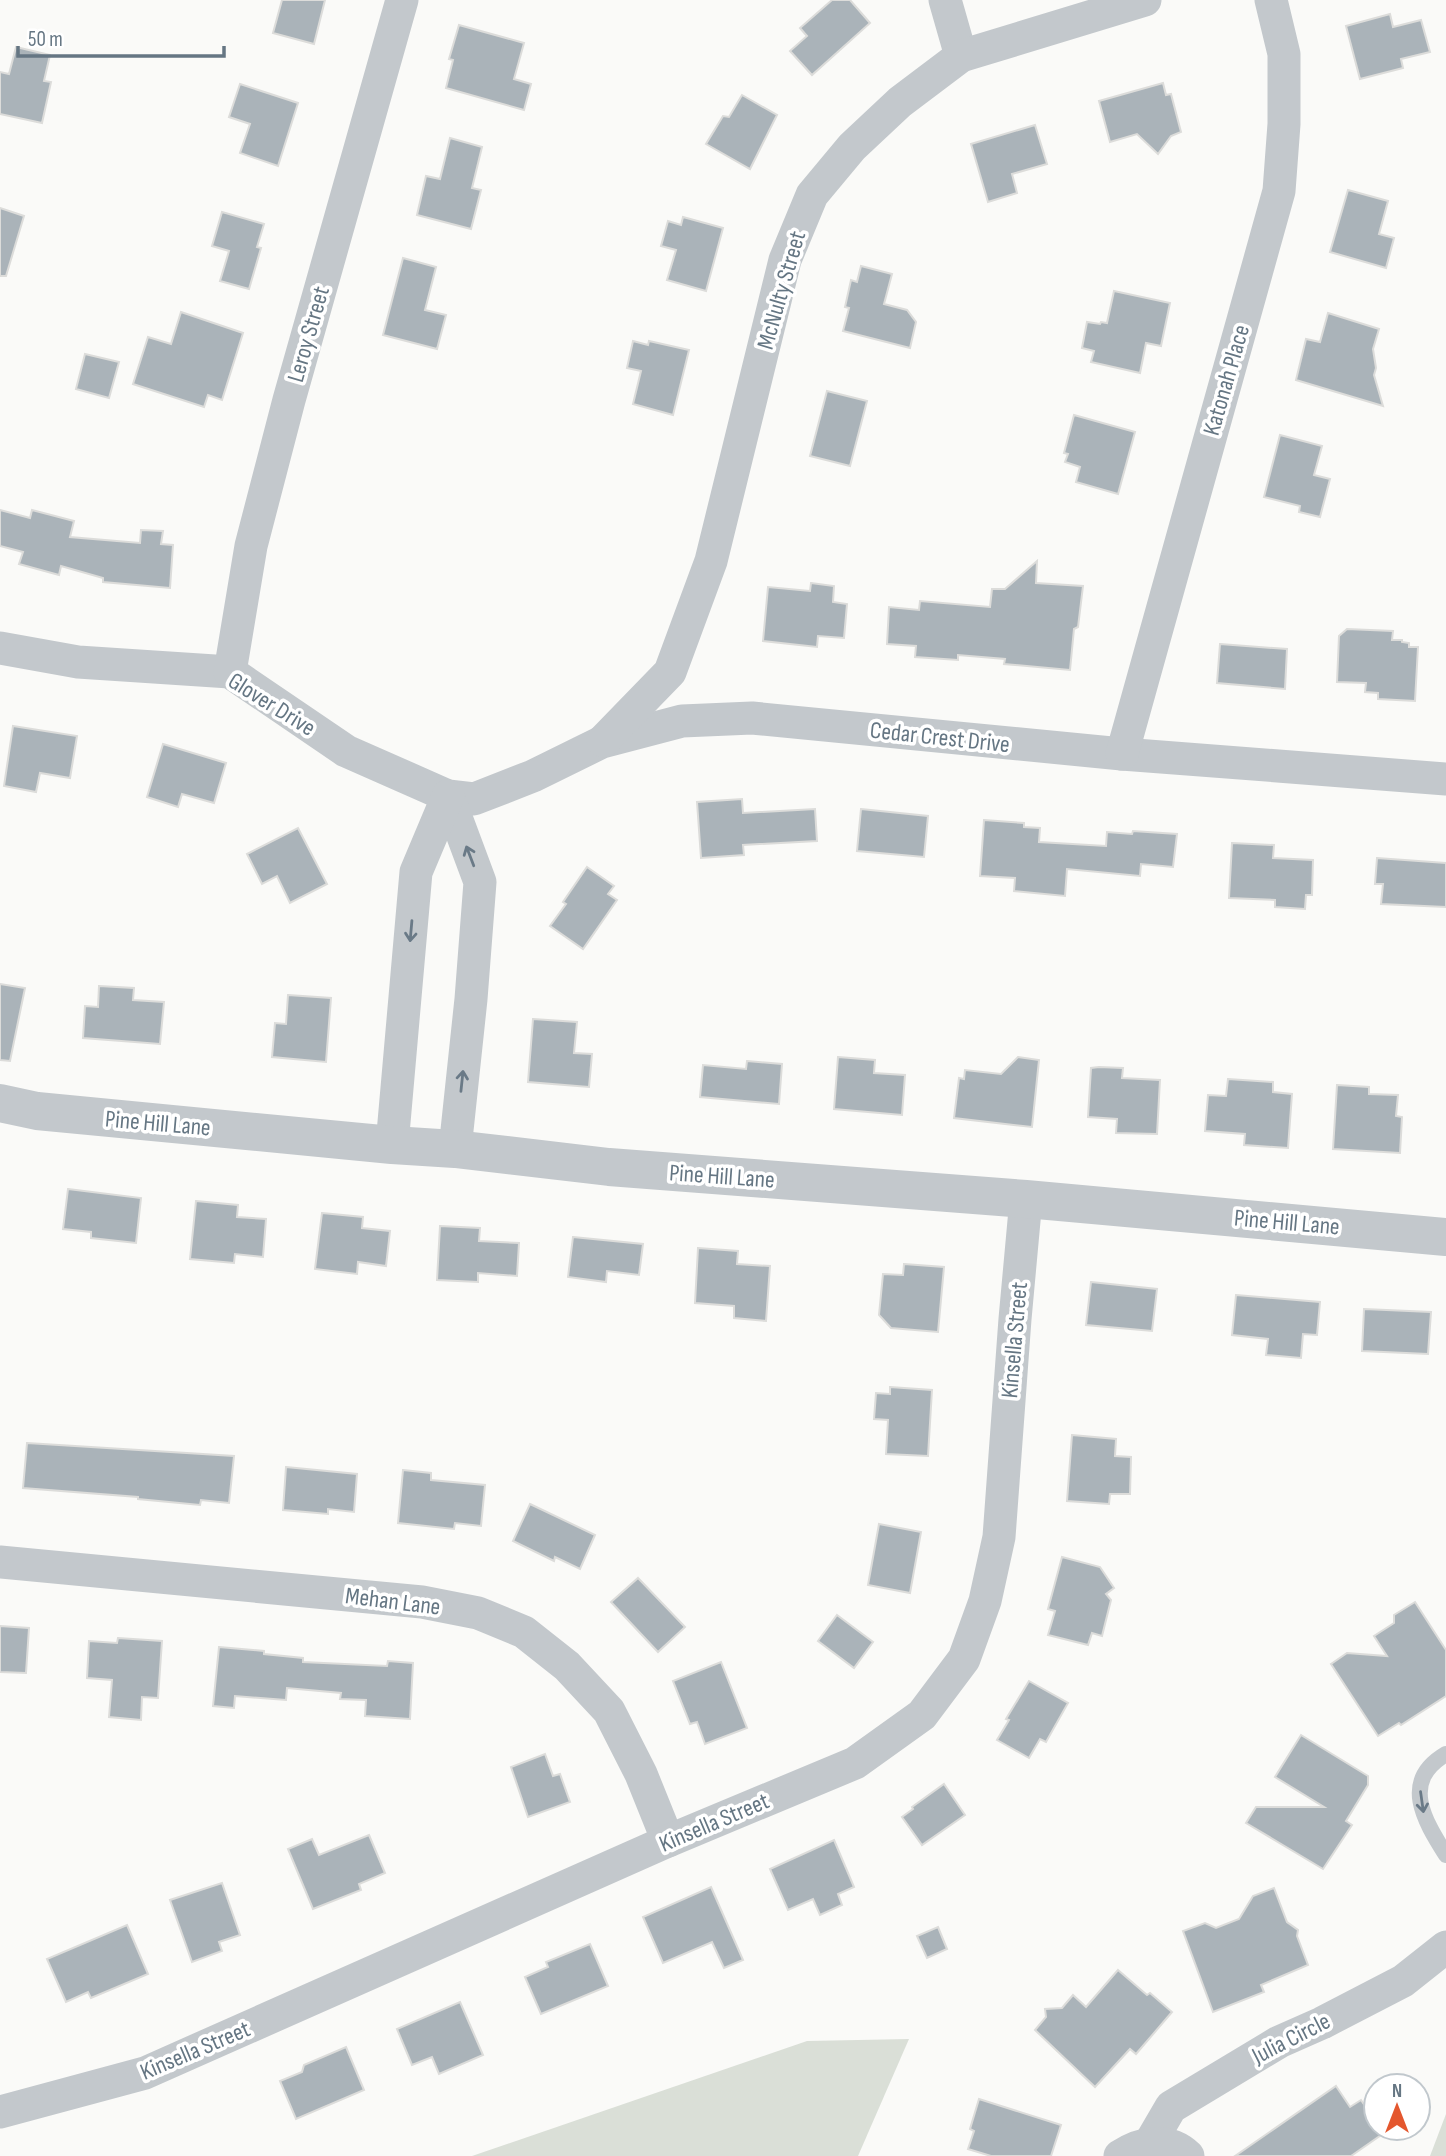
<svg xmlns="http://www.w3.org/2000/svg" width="1446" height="2156" font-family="'Sofia Sans Condensed',sans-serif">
  <rect width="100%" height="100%" fill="#fafaf8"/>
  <g fill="#dadfd7">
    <path d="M909,2039l-51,117h-386l335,-115z"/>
    <path d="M1446,2114v42h-16z"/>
  </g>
  <g fill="#aab3b9" stroke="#dcdcda" stroke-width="2">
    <path d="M282,0h43l-11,44 -41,-11z"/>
    <path d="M832,0h18l20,23 -58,52 -22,-24 17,-15 -7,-8z"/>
    <path d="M1390,14l3,13 28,-7 9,32 -29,7 2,9 -43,11 -14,-53z"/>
    <path d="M459,25l65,18 -10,36 17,5 -7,26 -78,-22 7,-28 -4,-1z"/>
    <path d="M16,47l34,8 -6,26 7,1 -9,41 -42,-9v-42l9,2z"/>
    <path d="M1163,83l3,12 5,-1 10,38 -10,4 -13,18 -21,-20 -27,8 -11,-41z"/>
    <path d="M240,84l58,19 -20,63 -38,-13 10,-29 -21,-7z"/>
    <path d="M742,95l35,20 -27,54 -44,-25 17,-28 6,1z"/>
    <path d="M1035,125l12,39 -35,10 5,19 -29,9 -17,-58z"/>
    <path d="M450,138l32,9 -10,41 9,2 -10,39 -54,-14 9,-39 14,3z"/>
    <path d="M1348,190l40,11 -9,33 15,4 -8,30 -56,-16z"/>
    <path d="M0,208l24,8 -18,60h-6z"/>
    <path d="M222,212l42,12 -7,23 4,1 -12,41 -29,-8 9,-30 -17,-5z"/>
    <path d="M683,217l40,11 -17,63 -39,-11 9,-30 -15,-4 7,-25 13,4z"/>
    <path d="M403,258l33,9 -11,43 21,5 -9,34 -54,-14z"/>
    <path d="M861,266l31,8 -8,30 23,6 9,12 -6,26 -67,-17 6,-23 -4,-1 6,-27 6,2z"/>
    <path d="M1114,291l56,12 -9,43 -15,-3 -6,30 -49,-11 3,-11 -12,-3 5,-26 13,2 1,-2 6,1z"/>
    <path d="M181,312l62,21 -21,67 -14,-5 -4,12 -71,-23 15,-47 23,7z"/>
    <path d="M1328,313l51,16 -6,20 3,19 -2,7 9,31 -87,-26 10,-41 14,3z"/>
    <path d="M633,341l15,4 1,-4 40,9 -16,65 -40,-11 8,-33 -14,-3z"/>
    <path d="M85,354l34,8 -10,36 -33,-9z"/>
    <path d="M827,391l40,10 -17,65 -40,-10z"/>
    <path d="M1074,415l61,17 -17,62 -42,-12 4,-15 -15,-5 3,-8 -4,-1z"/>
    <path d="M1280,435l42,11 -8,29 16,4 -10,38 -21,-5 1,-6 -36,-9z"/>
    <path d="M0,510l30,8 2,-8 42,11 -4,16 70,6 1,-13 22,1 -2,13 12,1 -3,43 -67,-6v-4l-42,-12 -2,9 -40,-11 4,-12 -23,-6z"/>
    <path d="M1037,561l-1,22 47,3 -5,41 -4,2 -4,41 -66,-6 1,-5 -47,-4v5l-43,-3 1,-11 -29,-2 2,-37 30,3 1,-9 70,6 2,-18h13z"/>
    <path d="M811,583l23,3 -1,16 14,2 -3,34 -26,-2 -1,11 -54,-6 5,-54 42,4z"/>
    <path d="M1347,629l46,2 -1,9h10v2l7,1v4h9l-3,54 -37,-2v-6l-13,-1 1,-9 -29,-1 2,-46z"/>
    <path d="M1220,644l67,5 -2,40 -68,-6z"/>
    <path d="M13,726l64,10 -7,42 -30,-5 -4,19 -32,-6z"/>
    <path d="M163,744l63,19 -12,40 -32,-9 -4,13 -31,-10z"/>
    <path d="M742,799l1,14 72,-4 2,32 -74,4 1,10 -43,3 -4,-56z"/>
    <path d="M861,809l67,7 -4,41 -67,-6z"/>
    <path d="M984,820l40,3v4l16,1 -1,14 67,4 1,-14 25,2 1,-3 44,3 -4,33 -32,-3 -1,12 -73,-7 -2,27 -51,-5 1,-13 -35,-2z"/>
    <path d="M298,828l29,56 -37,19 -13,-27 -15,8 -15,-30z"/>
    <path d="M1232,843l42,2 -1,13 40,2 -1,35h-6l-1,14 -30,-2v-7l-46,-2z"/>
    <path d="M1377,858l69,5v44l-65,-3 2,-20h-8z"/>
    <path d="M587,867l27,19 -6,8 9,6 -34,49 -33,-23 16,-22 -3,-2z"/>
    <path d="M0,984l25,4 -15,73 -10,-1z"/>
    <path d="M99,986l35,2 -1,12 31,2 -4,42 -77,-6 2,-32 13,1z"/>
    <path d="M288,995l43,3 -5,64 -54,-5 3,-34 11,1z"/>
    <path d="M533,1019l44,3 -3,31 18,1 -3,33 -61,-5z"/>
    <path d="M838,1057l37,3 -1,13 31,2 -3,40 -68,-6z"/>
    <path d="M1018,1057l21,3 -7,67 -78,-9 5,-40 5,1 1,-9 36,4z"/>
    <path d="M747,1061l35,3 -3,40 -79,-7 3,-32 43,4z"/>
    <path d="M1099,1067l24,1 -1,10 38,2 -3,54 -41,-1 1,-14 -29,-2 3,-49z"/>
    <path d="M1228,1079l45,3v10l19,2 -4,54 -44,-3 1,-11 -40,-3 3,-36 18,1z"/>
    <path d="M1337,1085l32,2v7l29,1 -2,21 6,1 -2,36 -67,-4z"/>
    <path d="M68,1189l73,9 -5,45 -45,-5v-6l-28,-3z"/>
    <path d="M196,1201l42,4 -1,12 29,2 -3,38 -28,-3 -1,9 -44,-4z"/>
    <path d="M322,1213l41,4 -1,11 28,3 -4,35 -28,-4 -1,12 -42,-5z"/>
    <path d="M440,1226l40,2 -1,13 40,2 -2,33 -39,-3v9l-41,-2z"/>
    <path d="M573,1237l70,7 -4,31 -32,-4 -1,11 -38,-5z"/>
    <path d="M698,1248l40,3 -1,13 33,2 -4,55 -32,-3v-12l-39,-3z"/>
    <path d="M904,1264l40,3 -6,65 -47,-4 -12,-13 4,-41 20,1z"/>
    <path d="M1091,1282l66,7 -5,42 -66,-6z"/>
    <path d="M1236,1295l84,7 -3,33 -14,-1 -2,24 -35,-3 2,-16 -36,-4z"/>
    <path d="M1364,1309l67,3 -3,42 -66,-3z"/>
    <path d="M890,1387l42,3 -4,66 -42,-2 2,-34 -14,-1 2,-26 14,1z"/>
    <path d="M1072,1435l44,4 -1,17 16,1 -1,37h-20l-1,10 -42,-3z"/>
    <path d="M27,1443l207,13 -5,47 -28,-3 -1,5 -62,-6v-2l-115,-9z"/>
    <path d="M286,1467l71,7 -3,38 -26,-3v5l-45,-4z"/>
    <path d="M403,1470l28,3v7l54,5 -4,41 -26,-3 -1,6 -56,-6z"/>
    <path d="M530,1504l65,31 -15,34 -25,-12 -1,4 -41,-20z"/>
    <path d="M879,1524l42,8 -11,61 -42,-8z"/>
    <path d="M1062,1557l38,10 14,21 -8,6 5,6 -9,36 -10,-3 -4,12 -40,-10 7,-24 -7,-2z"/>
    <path d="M638,1578l47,49 -27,25 -47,-50z"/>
    <path d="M1415,1602l31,48v46l-45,29 -2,-2 -21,13 -47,-72 16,-11 40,3 -13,-20 20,-13v-8z"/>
    <path d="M837,1615l36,27 -19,26 -36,-27z"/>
    <path d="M0,1626l29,2 -3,45 -26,-1z"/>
    <path d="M118,1638l44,3 -4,57 -16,-1 -1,23 -32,-3 3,-37 -25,-2 2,-37 28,2z"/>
    <path d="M219,1647l45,4v3l39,4v4l84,4 1,-5 25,2 -3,56 -45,-3 1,-16 -26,-1 1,-6 -54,-5 -1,12 -51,-4 -1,12 -21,-2z"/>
    <path d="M721,1662l26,66 -42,16 -8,-22 -7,2 -17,-43z"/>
    <path d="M1029,1681l39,22 -22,39 -6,-3 -11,19 -32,-18 12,-20 -3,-1z"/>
    <path d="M1301,1735l67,41v9l-22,36 6,4 -29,44 -77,-46 10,-16h68l-49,-30z"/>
    <path d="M545,1754l8,22 7,-2 10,28 -42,15 -17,-50z"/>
    <path d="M944,1784l21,31 -43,30 -20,-28 11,-8 -1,-2z"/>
    <path d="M369,1835l16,38 -26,11 2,6 -48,19 -25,-60 24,-10 7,16z"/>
    <path d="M834,1840l20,47 -16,7 4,11 -22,10 -7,-16 -25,11 -18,-41z"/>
    <path d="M222,1883l18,52 -21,7 3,9 -30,11 -22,-62z"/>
    <path d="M711,1887l32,73 -19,8 -12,-26 -49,21 -20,-46z"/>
    <path d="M1274,1888l13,34 11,8 -1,6 11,29 -47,20 3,7 -51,20 -30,-81 22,-8 11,5 23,-9 14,-23z"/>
    <path d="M127,1925l21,49 -57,24 -3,-6 -22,10 -19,-43z"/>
    <path d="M938,1927l9,22 -20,9 -10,-22z"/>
    <path d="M590,1944l18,42 -67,28 -16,-37 23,-10 -2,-5z"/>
    <path d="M1118,1970l29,25 3,-2 22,19 -36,42 -6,-5 -35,38 -60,-57 11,-13 -1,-8 17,-1 11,-13 13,12z"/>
    <path d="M460,2002l23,53 -44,19 -7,-17 -20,8 -15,-36z"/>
    <path d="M346,2047l18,43 -68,29 -16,-38 22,-9 2,-7z"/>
    <path d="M1336,2086l14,21 11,-7 15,22v6h4l4,5 -33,23h-116z"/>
    <path d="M979,2099l82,26 -10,31h-60l-23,-7 6,-18 -4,-2z"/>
  </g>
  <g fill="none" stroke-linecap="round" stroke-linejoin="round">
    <path stroke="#c3c8cc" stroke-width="16" d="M1446,1754c-46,27 -22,66 0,101"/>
    <g stroke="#c3c8cc" stroke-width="33">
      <path d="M945,0l16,56"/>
      <path d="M0,648l78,14 152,10 116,79 102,45 26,3 59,-23 69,-34 80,-21 70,-3 370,36 324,25"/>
      <path d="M230,672l21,-126 38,-146 113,-400"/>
      <path d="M603,741l67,-69 41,-111 74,-301 27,-65 40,-48 48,-45 61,-46 184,-56"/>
      <path d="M1122,754l157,-563 5,-67v-70l-13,-54"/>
      <path d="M448,796l32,86 -9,117 -16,150"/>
      <path d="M392,1145l24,-273 32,-76"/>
      <path d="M0,1562l422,40 56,11 46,19 43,34 42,45 32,63 27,67"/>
      <path d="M0,2112l145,-39 523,-232 187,-78 67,-48 42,-56 21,-58 14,-64 16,-218 11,-120"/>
      <path d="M1150,2143l21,-36 108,-65 43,-19 81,-42 43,-34"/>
      <path d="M1120,2156c21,-14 48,-19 68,0"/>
    </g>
    <path stroke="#c3c8cc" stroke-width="38" d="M0,1103l37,8 355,34 63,4 154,18 417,32 420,38"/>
  </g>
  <defs><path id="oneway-shaft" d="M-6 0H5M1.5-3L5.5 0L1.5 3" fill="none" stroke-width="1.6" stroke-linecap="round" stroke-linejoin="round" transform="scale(1.75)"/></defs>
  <g stroke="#6a7a87">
    <use href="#oneway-shaft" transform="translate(470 856) rotate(-111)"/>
    <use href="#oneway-shaft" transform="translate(411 931) rotate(95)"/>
    <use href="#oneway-shaft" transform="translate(462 1081) rotate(-84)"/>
    <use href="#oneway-shaft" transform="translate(1422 1802) rotate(82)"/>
  </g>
  <g text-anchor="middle" stroke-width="7" stroke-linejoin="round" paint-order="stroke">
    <g font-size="24" fill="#657683" stroke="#fff">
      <text transform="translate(781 290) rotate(-74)" y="8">McNulty Street</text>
      <text transform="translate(308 334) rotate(-74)" y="8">Leroy Street</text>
      <text transform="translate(1226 380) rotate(-74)" y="8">Katonah Place</text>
      <text transform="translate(272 704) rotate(32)" y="8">Glover Drive</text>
      <text transform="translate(940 737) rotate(6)" y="8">Cedar Crest Drive</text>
      <text transform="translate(158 1123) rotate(5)" y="8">Pine Hill Lane</text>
      <text transform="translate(722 1176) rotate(4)" y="8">Pine Hill Lane</text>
      <text transform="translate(1287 1222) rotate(5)" y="8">Pine Hill Lane</text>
      <text transform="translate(1014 1340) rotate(-85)" y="8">Kinsella Street</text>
      <text transform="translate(393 1601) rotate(7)" y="8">Mehan Lane</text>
      <text transform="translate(714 1822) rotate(-23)" y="8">Kinsella Street</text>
      <text transform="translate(1291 2038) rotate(-27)" y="8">Julia Circle</text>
      <text transform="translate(195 2050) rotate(-23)" y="8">Kinsella Street</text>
    </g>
  </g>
  <g transform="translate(1397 2107)"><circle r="33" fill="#ffffff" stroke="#c1c8cd" stroke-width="2"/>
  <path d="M0-5L12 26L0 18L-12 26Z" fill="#e4572e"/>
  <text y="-10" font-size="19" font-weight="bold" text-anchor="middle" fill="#657683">N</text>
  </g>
  <path d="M18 46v10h206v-10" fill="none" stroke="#657683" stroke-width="3.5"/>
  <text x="28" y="46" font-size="21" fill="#657683" stroke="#ffffff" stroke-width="5" paint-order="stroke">50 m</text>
</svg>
